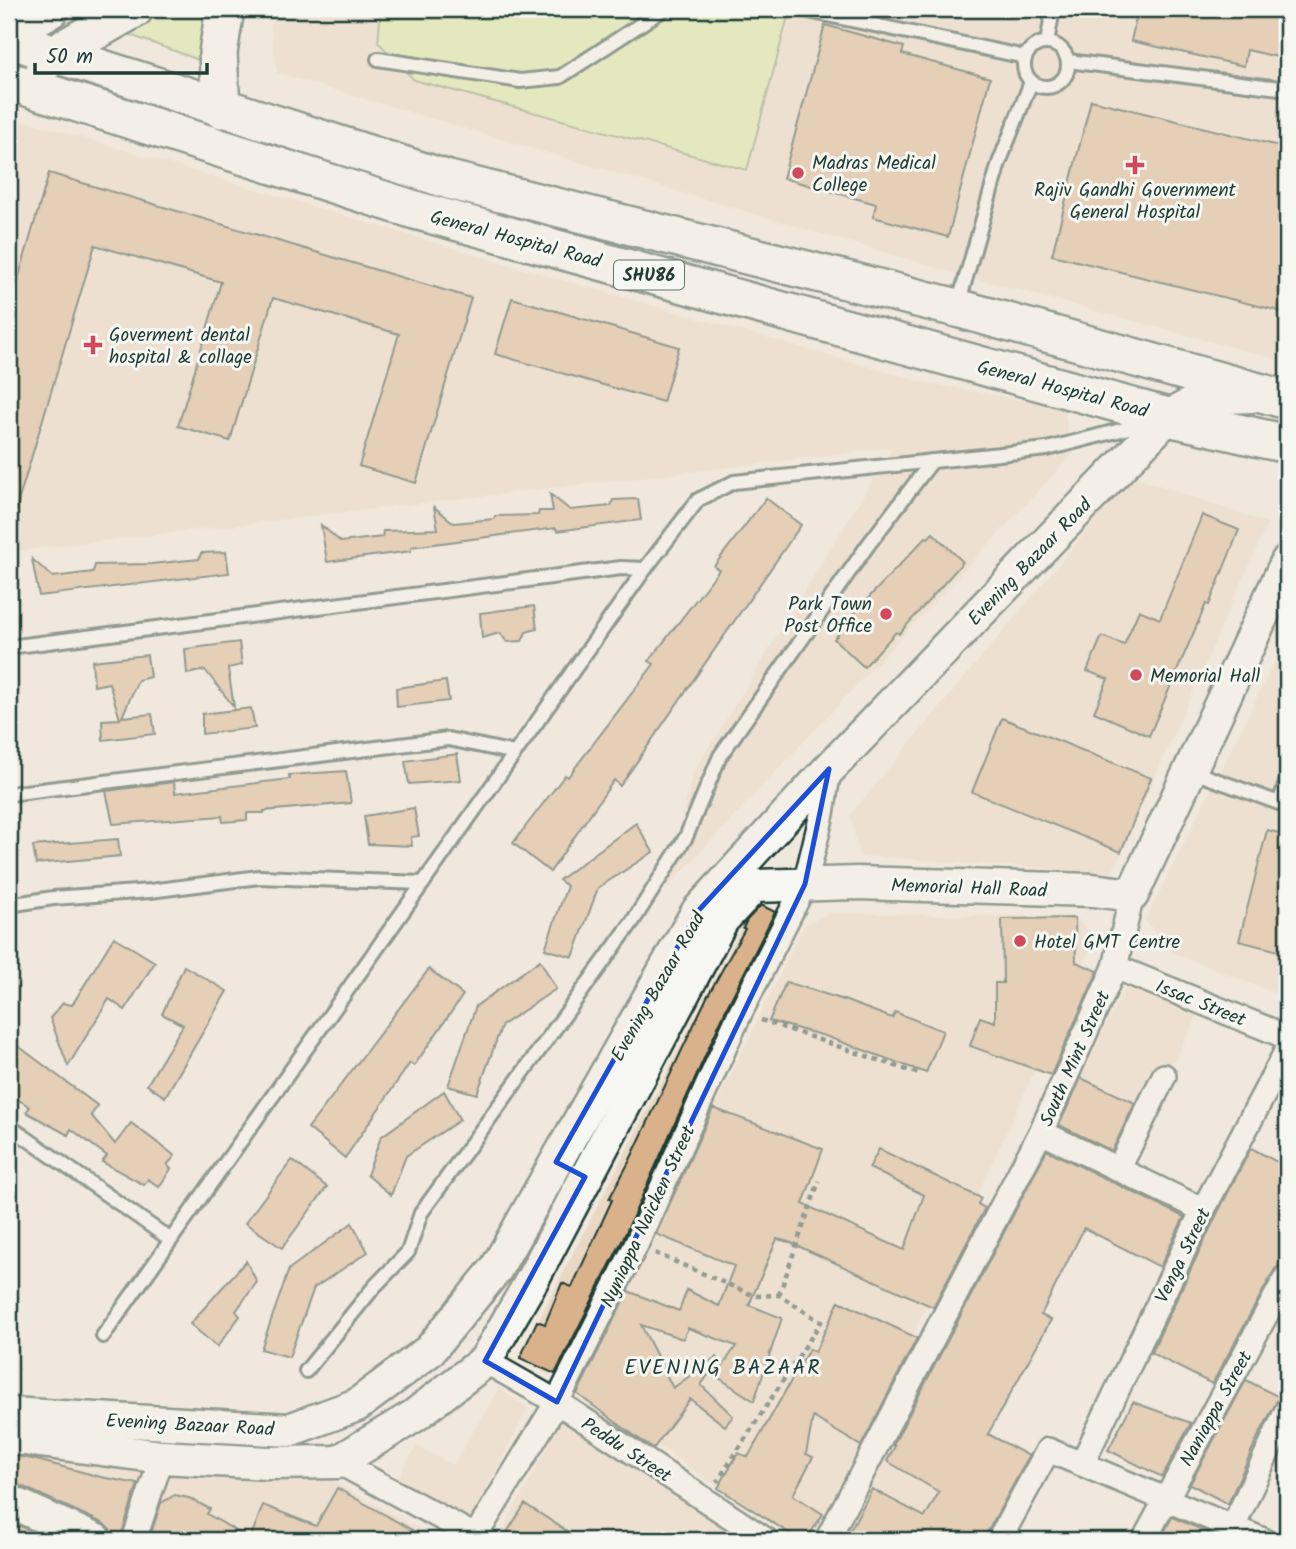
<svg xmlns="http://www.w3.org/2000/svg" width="1296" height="1549" font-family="Kalam,sans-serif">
  <rect width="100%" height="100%" fill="#f0e8dd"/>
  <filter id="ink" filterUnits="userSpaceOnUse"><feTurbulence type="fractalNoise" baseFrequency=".0143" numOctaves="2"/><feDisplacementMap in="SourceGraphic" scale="14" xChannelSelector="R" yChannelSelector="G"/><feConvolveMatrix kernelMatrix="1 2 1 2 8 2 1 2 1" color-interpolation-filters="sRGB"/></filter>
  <g filter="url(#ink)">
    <g fill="#e9d8c4">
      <path d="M276,9h1011v353l-333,-89 -677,-200 -6,-46z"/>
      <path d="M27,121l469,140 423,120 145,27 8,47 -406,434 26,-114 200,-327 -883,104v-428z"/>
      <path d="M1132,476l136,47 -156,350 -252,-17 -10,-41z"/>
      <path d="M1287,637v361l-114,-45 -28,-32z"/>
      <path d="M829,913l247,4 19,22 -233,508 -45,93h-23l-218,-151 228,-464z"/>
      <path d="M747,917l25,9 -224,449 -28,-19z"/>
      <path d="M1137,965l72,30 -289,545h-77z"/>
      <path d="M499,1388l29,20 -58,115 -75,-41 22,-36 36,19z"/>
      <path d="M564,1416l181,124h-248z"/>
      <path d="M9,1450l186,29 130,-2 116,63h-432z"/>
    </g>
    <g fill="#d6e89c" stroke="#7a9268" stroke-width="2">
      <path d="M161,9h54l-2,56 -91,-33z"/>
      <path d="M381,9h409l-43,161 -333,-90 -36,-38z"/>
    </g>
    <g fill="#d9b18a" stroke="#1f3d34" stroke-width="2">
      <path d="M1138,9h149v50l-40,-9 -3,16 -113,-25z"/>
      <path d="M825,25l79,22 -2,7 88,24 -42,159 -75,-20 3,-13 -93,-26z"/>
      <path d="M1091,100l196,48v165l-235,-58z"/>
      <path d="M49,173l422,125 -55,185 -57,-17 40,-132 -126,-36 -43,143 -52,-15 43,-144 -126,-37 -82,274h-4v-209z"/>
      <path d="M512,298l167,49 -16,55 -168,-48z"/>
      <path d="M550,494l20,16 41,-4 2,-6 25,-1 3,21 -84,11 -1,-3 -145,19v4l-84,11 -6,-37 20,17 41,-5 1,-6 55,-2 -4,-22 20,16 40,-4 1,-3 43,-1 1,-4h14z"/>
      <path d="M766,498l35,27 -181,261 -6,-6 -64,92 -37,-29 52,-68 3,2 86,-113 -5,-3 70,-91 -5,-4z"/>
      <path d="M1202,515l37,15 -30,75 -3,-1 -57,132 -55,-24 14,-33 -21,-8 15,-35 22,9 15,-35 21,9z"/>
      <path d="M933,533l30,29 -64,72 -3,-2 -32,35 -30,-28 6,-7 -2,-2 88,-93 2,1z"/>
      <path d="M226,552l3,21 -190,23 -7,-37 21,18 40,-5 2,-7 56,-1 48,-5 2,-6z"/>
      <path d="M534,606l3,23 -11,3 -4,9 -15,1 -7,-9 -18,5 -2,-25z"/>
      <path d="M239,642l3,23 -14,3 6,39 -29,-37 -18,4 -2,-25z"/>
      <path d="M147,655l3,22 -12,3 -16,37 30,-3 3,20 -52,6 -1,-20 18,-1 -11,-36 -15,3 -2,-25z"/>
      <path d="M446,681l3,20 -52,6 -1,-19z"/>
      <path d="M251,708l4,20 -53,6v-20z"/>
      <path d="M1002,718l149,60 -30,74 -149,-60z"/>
      <path d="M457,754l4,26 -52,4 -4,-23z"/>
      <path d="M346,771l5,32 -87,8v2h-17v7l-24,2 -1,-6 -109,8 -7,-33 68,-9 1,11 115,-14 -1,-4z"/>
      <path d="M414,808l5,28 -8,1 1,9 -44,-2 -4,-28z"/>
      <path d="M636,823l17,29 -55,36 -25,69 -28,-8 22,-63 -8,-6z"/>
      <path d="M1267,830l20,5v118l-48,-12z"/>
      <path d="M118,839l2,17 -84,8 -3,-18z"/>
      <path d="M761,905l14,7 -48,95 -104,232 -68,135 -35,-16 17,-37 8,3 17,-41 10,4 40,-87 -3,-1 20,-37 78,-165 38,-68 -2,-1 4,-8z"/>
      <path d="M1075,918l1,44 22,9 -47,104 -81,-29 10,-29 15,5v-39h8l-1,-64z"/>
      <path d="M114,937l41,25 -30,48 -16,-11 -41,67 -18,-48 13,-15 9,2z"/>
      <path d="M540,960l16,29 -54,36 -25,69 -29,-8 28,-80z"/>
      <path d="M184,966l43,25 -62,106 -18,-12 36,-60 -21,-11z"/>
      <path d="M429,969l34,26 -49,71 -4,-3 -65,95 -37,-30z"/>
      <path d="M786,982l55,17 51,19 3,-6 48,19 -17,42 -101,-37 -56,-15z"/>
      <path d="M9,1039l89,67 -7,9 24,29 16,-21 44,33 -8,9 4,4 -12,18 -11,-8 -4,6 -42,-23 5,-6 -36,-27 -3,6 -42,-23 4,-5 -21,-13z"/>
      <path d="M1081,1078l54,25 -23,48 -53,-26z"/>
      <path d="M444,1091l16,29 -54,36 -15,39 -24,-20 14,-38z"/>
      <path d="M713,1108l110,41 -20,55 101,46 20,-55 -55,-27 10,-19 102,49 -3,6 7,4 -52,99 -144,-65 -12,-3 -28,66 33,13 -28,83 -38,-25 20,-30 -48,-18 -5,11 -42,-14 32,63 43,-31 3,3 -18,25 32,31 -8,10 -35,-27 -37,50 -76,-55 51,-103 51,20 8,-21 32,16 15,-40 -78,-32z"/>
      <path d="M1251,1148l36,19v93l-12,9 -63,115 -61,-31 65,-137z"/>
      <path d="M1047,1150l137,67 -24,50 -76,-39 -43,87 10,5 -63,114 41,22 -42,77 -2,7h-140l27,-51 53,28 14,-25 -52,-31 8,-15 -2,-1z"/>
      <path d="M292,1160l35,27 -45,61 -37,-25z"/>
      <path d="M352,1223l16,29 -54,36 -25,69 -28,-8 28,-80z"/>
      <path d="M246,1261l11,21 -21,29 4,5 -23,31 -27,-23z"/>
      <path d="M839,1301l78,37 -56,108 -48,-29 -7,37 7,3 -20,38 30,19 -17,26h-6l-82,-52 20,-35 10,4 61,-108 6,3z"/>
      <path d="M1246,1380l33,17 -23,44 -28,63 -38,-20z"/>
      <path d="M1133,1402l58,21 -29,54 -54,-27z"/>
      <path d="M9,1455l24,4 68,18 37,7 -18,55 -6,-3 -1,2 -3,-8 -7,-7 -86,-39 -8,-1z"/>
      <path d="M337,1488l93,52h-281l12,-37 14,-8 14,3 21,11 -3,5 43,25 13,-34 53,21z"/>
      <path d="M525,1504l56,36h-79z"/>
      <path d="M1172,1517l49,21 3,2h-64z"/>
      <path d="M9,1521l42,19h-42z"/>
    </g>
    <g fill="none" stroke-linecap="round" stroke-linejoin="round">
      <defs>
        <g id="lane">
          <path d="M799,9l226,48"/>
          <circle cx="1046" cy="65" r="22"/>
          <path d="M1047,43l6,-34"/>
          <path d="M378,59l142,22 40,-4 104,-68"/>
          <path d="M1068,61l219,28"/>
          <path d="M958,305l41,-142 32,-81"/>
          <path d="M9,647l612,-79 24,1"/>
          <path d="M1191,771l88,32 8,-23"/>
          <path d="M9,794l439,-55 67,14"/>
          <path d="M9,905l44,-7 97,-7 109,-14 164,6"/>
          <path d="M9,1126l162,114"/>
          <path d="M103,1336l542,-767 53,-69 36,-18 313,-33 101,-26"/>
          <path d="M306,1371l68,-84 34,-35 13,-39 212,-292 53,-84 34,-81 148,-211 64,-84"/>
        </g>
        <g id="street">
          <path d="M1115,967l172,70"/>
          <path d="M1041,1132l162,78"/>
          <path d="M1119,1168l45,-92"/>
          <path d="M485,1361l72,41 209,138"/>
          <path d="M338,1462l137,74"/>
          <path d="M1082,1464l121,-254 84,-160"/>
          <path d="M1232,1529l55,-119"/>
          <path d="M134,1540l28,-83"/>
          <path d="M473,1540l84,-138 79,-157 104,-232 65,-129 17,-70 7,-45"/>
          <path d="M827,1540l214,-408 74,-165 17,-72"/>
          <path d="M999,1540l49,-90 215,90"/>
          <path d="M1144,1540l143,-264"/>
        </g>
        <g id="secondary">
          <path d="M9,1414l280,16 68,-25 72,-54 67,-82 202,-358 131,-142 339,-352 34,-19 50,-2"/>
          <path d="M9,1437l153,20 105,6 71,-1 76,-46 71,-55 47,-81 190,-360 32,-34 103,-3 236,7 39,5 155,-333"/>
          <path d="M9,1501l86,39"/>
        </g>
        <g id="primary">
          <path d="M9,31l41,-22"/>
          <path d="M9,39l440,141 508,128 330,92"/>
          <path d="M45,62l11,-9 78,-44"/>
          <path d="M18,84l397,126 753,207 119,27"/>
          <path d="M221,109l-3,-56 7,-44"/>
        </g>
      </defs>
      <use href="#lane" stroke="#1f3d34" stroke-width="18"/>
      <use href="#street" stroke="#1f3d34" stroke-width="28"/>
      <use href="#secondary" stroke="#1f3d34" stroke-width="37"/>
      <use href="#primary" stroke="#1f3d34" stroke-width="42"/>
      <g stroke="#1f3d34" stroke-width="4.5" stroke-dasharray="5 5" stroke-linecap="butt">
        <path d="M761,1020l158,54"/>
        <path d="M655,1253l100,43 24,-1 42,27 -104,160"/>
        <path d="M779,1295l40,-114"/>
      </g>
      <use href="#lane" stroke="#f6f6f2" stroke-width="12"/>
      <use href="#street" stroke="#f6f6f2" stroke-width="23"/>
      <use href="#secondary" stroke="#f6f6f2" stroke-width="32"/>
      <use href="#primary" stroke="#f6f6f2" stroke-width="37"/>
    </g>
  </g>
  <path d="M0 0H1296V1549H0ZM829,769l-24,115 -248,518 -72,-41 100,-184 -29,-15 142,-251z" fill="#f0e8dd" fill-opacity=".55" fill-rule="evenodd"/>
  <path fill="none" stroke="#1d4ed8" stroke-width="5" stroke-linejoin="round" d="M829,769l-24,115 -248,518 -72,-41 100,-184 -29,-15 142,-251z"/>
  <g fill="#d1495b" stroke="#f6f6f2" stroke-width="2.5">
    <path d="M1131.5 154.5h7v7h7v7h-7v7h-7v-7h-7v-7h7z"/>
    <circle cx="798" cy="173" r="7"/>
    <path d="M89.5 334.5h7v7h7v7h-7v7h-7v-7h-7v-7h7z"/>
    <circle cx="886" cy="614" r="7"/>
    <circle cx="1136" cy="675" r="7"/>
    <circle cx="1020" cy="941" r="7"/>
  </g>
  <g text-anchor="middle" stroke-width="6" stroke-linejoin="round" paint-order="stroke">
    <rect fill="#f6f6f2" stroke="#60746d" stroke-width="2" x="614" y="260.5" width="70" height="29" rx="5"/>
    <g font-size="18" font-weight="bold" fill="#1f3d34">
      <text x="649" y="281">SHU86</text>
    </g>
    <g font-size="19" fill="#1f3d34" stroke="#f6f6f2" text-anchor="start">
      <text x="812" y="169">Madras Medical<tspan x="812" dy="22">College</tspan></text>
      <text x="1135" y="196" text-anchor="middle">Rajiv Gandhi Government<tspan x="1135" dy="22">General Hospital</tspan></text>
      <text x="109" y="341">Goverment dental<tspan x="109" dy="22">hospital &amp; collage</tspan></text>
      <text x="872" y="610" text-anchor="end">Park Town<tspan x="872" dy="22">Post Office</tspan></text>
      <text x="1150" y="682">Memorial Hall</text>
      <text x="1034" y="948">Hotel GMT Centre</text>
    </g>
    <g font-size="19" fill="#1f3d34" stroke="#f6f6f2">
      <text transform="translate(516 238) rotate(15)" y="7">General Hospital Road</text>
      <text transform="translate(1063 388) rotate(15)" y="7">General Hospital Road</text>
      <text transform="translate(1029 561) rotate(-46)" y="7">Evening Bazaar Road</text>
      <text transform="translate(969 887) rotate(2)" y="7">Memorial Hall Road</text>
      <text transform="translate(657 986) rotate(-60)" y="7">Evening Bazaar Road</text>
      <text transform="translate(1201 1002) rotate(22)" y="7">Issac Street</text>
      <text transform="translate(1074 1058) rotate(-66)" y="7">South Mint Street</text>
      <text transform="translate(647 1216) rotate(-65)" y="7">Nyniappa Naicken Street</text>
      <text transform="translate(1182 1255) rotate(-64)" y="7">Venga Street</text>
      <text transform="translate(1215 1408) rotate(-61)" y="7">Naniappa Street</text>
      <text transform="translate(190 1424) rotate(3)" y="7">Evening Bazaar Road</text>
      <text transform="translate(627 1449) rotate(33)" y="7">Peddu Street</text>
    </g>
    <g font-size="21" letter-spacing="2" fill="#1f3d34" stroke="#f6f6f2">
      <text x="723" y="1374">EVENING BAZAAR</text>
    </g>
  </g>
  <rect width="1296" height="1549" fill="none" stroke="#f6f6f2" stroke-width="35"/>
  <rect x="18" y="18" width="1261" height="1514" fill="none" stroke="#1f3d34" stroke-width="2.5" filter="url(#ink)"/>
  <path d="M35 63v10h172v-10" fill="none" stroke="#1f3d34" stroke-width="3.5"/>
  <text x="46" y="63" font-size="21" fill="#1f3d34" stroke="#f6f6f2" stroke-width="5" paint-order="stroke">50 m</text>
</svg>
